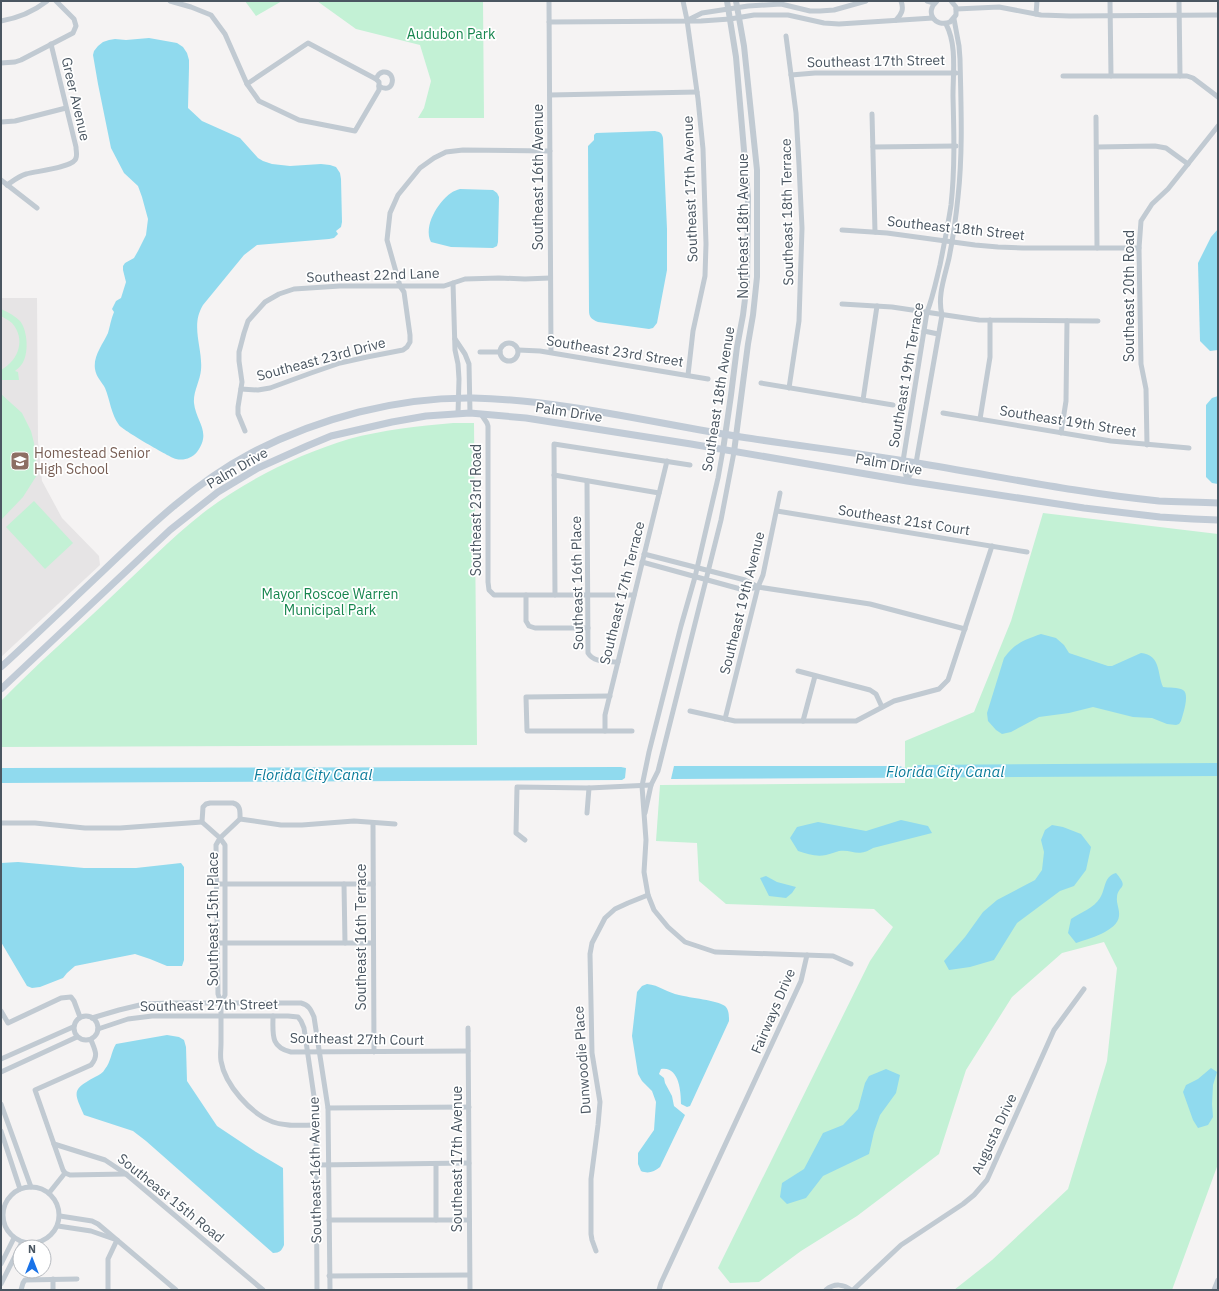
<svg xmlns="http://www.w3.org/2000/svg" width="1219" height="1291" font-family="'IBM Plex Sans',sans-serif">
  <rect width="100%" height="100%" fill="#f5f3f3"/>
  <path fill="#e6e4e5" d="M1,298h36l1,143 4,40 20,37 37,38 1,9 -99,92z"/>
  <g fill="#c3f1d5">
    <path d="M245,1h37l-26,15z"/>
    <path d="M317,1h166l1,117h-66l6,-10 7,-27 -11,-36 -64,-16z"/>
    <path d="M1,309c7,3 14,7 19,12 8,10 9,33 2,43 -2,3 -5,5 -7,7l3,1 1,8h-18v-10c18,-10 25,-31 11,-47 -3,-3 -8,-5 -11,-7z"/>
    <path d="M1,394l21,19 9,18 3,12 3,32 -14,22 -22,23z"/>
    <path d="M453,423h21l3,322 -476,2v-46c35,-36 72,-68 108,-102 31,-29 61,-60 94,-86 41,-32 96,-59 146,-74 33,-9 69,-13 104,-16z"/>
    <path d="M34,501l39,42 -28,26 -39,-42z"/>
    <path d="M1043,513l175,21v630l-46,126h-218l38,-30 76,-71 39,-128 10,-93 -13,-26 -42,11 -50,44 -46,73 -27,84 -82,62 -56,35 -42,31 -29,1 -12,-15 152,-307 23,-34 -19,-18 -148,-5 -27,-23 -2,-38 -41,-2 4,-56 245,-2v-42l69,-29 37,-91z"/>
  </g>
  <g fill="#90daee">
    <path d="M149,38l28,5 6,4 4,6 2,7v8l-1,40 14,13 38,17 18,20 5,3 9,3 18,2 31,-2 9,1 6,2 4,6 1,6 1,43 -1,5 -5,4 2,3 -4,4 -5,1 -72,6 -13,10 -41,50c-13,21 0,43 -2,65 -1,11 -8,22 -7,33 2,19 18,29 3,49 -5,6 -13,9 -21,7 -5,-1 -55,-30 -57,-34 -8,-11 -9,-25 -14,-37 -3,-6 -9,-11 -10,-19 -2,-13 8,-25 13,-36 2,-7 3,-14 6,-21l-2,-3 4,-8 5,-3 5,-16 -3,-12v-4l2,-3 9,-5 4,-7 8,-16 2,-16 -6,-22 -4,-11 -14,-13 -13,-25 -13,-64 -5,-29 1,-4 4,-5 5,-4 6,-2 6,-1 11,1z"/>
    <path d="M655,131c5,1 7,2 8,7l4,91v41l-10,53 -4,5 -4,1 -51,-7c-7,-3 -9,-5 -9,-12l-1,-164 6,-6v-5l2,-2z"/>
    <path d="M460,189l33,1 4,3 2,4 -1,45 -1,4 -4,2 -42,-1 -20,-5c-8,-16 7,-40 20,-49 2,-2 6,-3 9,-4z"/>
    <path d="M1218,229v121l-8,1 -10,-10 -2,-78 13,-26z"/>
    <path d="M1218,396v88l-6,-1 -6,-6v-72l6,-7z"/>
    <path d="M1041,634l15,4 8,7 5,8 39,13h4l29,-13c20,2 16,20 22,34 6,1 15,0 20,3 7,4 0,24 -2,31l-2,3 -3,1 -9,-1 -15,-6 -19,-1 -40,-10 -24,6 -30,4 -28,15 -9,2 -6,-4 -8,-9 -1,-8 17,-55c11,-15 20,-18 37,-24z"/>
    <path d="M1218,763v13l-547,3 3,-13h225l7,2h7l3,-3z"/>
    <path d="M621,767l5,1 -1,10 -3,2 -621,3v-15z"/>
    <path d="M901,820l27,6 4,7 -59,15c-16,10 -20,1 -34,3 -4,1 -8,3 -13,4 -10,2 -18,-1 -28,-4l-8,-13 7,-11 21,-5 48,9z"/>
    <path d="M1052,825l11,2 18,7 10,13 -5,23 -12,16 -14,5 -43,32 -23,37 -24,7 -21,3 -5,-9 21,-24 18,-25 14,-12 38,-20 7,-10 2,-18 -3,-12 4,-10z"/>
    <path d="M18,862l66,6h52l45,-5 3,4v93l-2,6h-15l-17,-7 -15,-5 -60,12 -8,7 -4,5 -23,9 -8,1 -5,-2 -26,-44v-79z"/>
    <path d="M1116,873c14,16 2,12 1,24 -1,6 3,13 2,19 -1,15 -31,23 -43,27l-8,-10 3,-14c9,-6 23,-11 29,-21 6,-9 3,-21 16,-25z"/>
    <path d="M766,876l11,6 19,5 -4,6 -6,5 -17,-2 -9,-18z"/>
    <path d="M647,984c12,1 21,9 32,11 11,3 38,5 46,11 4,4 4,9 4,15l-39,85 -3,1 -6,-3c0,-13 -2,-38 -20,-35l-2,5 5,4 1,5 7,13 2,10 11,9 -25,52c-6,5 -12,7 -19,4l-3,-7v-11l16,-23 2,-28 -4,-11 -10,-10 -4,-7 -6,-38 5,-44 5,-6z"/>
    <path d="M167,1035l12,2 5,3 2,7 1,34 30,45 39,26 27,16 1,77c-2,5 -4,8 -11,8l-127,-112 -13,-10 -49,-16c-10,-23 -13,-25 11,-38 4,-2 8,-4 10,-8 6,-7 6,-17 11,-25z"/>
    <path d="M1211,1068l6,4 -4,13 -1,19 1,13 -5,8 -10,3 -5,-8 -10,-28 3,-7 12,-6z"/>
    <path d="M886,1069l14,6 -4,18 -16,22 -6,17 -5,22 -46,22 -17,22 -19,6 -7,-7 2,-14 22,-14 19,-36 20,-8 15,-16 7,-26 4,-7z"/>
  </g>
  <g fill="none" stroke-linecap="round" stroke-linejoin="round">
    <g stroke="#c1cad2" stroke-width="5">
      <path d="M170,1l21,6 20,8 14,19 22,50"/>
      <path d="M549,1l2,351"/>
      <path d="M683,1l4,19 11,79 5,50 3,95 -1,32 -12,55 -5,44"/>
      <path d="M927,1l7,2"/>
      <path d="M937,1c-13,11 -2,27 13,21l6,-7v-8l-5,-6"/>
      <path d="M1110,1l1,75"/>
      <path d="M1179,1l1,75"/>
      <path d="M956,9l43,-2 42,8 29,1 148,-1"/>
      <path d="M1036,14l1,-13"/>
      <path d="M688,20l14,-7 46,-7 33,-2 29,7h10l14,-1 32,-9"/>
      <path d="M896,20c6,-6 8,-11 5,-19"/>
      <path d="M1,21c17,-3 32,-9 46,-20"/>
      <path d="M549,22l152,-1 29,-2 24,-4h34l36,8 15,1 94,-6"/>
      <path d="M786,36l10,77 3,52 3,63 -3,93 -10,67"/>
      <path d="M308,43l68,36 3,3v8l-24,41 -56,-11 -40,-19 -12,-17z"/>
      <path d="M1,63l14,-1 6,-2 52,-27 3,-7 -2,-7 -18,-18"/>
      <path d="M791,75l24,-2h141"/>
      <path d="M1063,76h124l6,2 25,19"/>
      <path d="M376,79c2,-4 3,-6 7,-7 14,-2 12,24 -4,14"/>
      <path d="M550,95l147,-3"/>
      <path d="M872,114l3,118"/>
      <path d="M1096,117l1,131"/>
      <path d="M1,122l14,-1 51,-13"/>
      <path d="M873,147l83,-1"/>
      <path d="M1097,147l58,-1 11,2 22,16"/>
      <path d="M1,180l36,28"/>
      <path d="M7,185c6,-4 12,-9 19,-11 11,-3 43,-6 49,-14 3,-4 1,-8 1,-13l-25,-103"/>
      <path d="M842,230l45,3 88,12 23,2 25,1h116"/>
      <path d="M453,283l2,67 3,14 1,15 -1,35"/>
      <path d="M842,304l50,3 87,13 119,1"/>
      <path d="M924,331l14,3"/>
      <path d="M455,339l10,15 4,10 1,49"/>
      <circle cx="509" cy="352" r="9"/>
      <path d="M518,350l22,1 168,28"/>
      <path d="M480,352h20"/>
      <path d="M761,383l132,22"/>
      <path d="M241,389l17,1 12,-2 41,-15 29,-10 27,-6 36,-7 4,-3 3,-5v-7l-6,-43 -4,-6 -13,-46 3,-27 8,-18 22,-27 14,-10 12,-6 17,-2 87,1"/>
      <path d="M863,400l14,-94"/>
      <path d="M943,413l168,28 78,7"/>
      <path d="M481,414l6,9 1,3v156l1,8 5,5h140"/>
      <path d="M980,419l10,-62v-37"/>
      <path d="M245,431l-7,-17v-7l4,-25 -3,-21v-9l5,-19 4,-12 17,-19 14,-8 15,-5 46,-3h104l21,-7 34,-1 26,1 25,-1"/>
      <path d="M1061,433l5,-32 1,-80"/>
      <path d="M1147,445l-1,-56 -5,-25 -2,-116 2,-27 11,-17 16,-15 50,-63"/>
      <path d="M723,450l-5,28 -23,99 -14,49 -32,126 -7,34 4,54 -2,32 4,23 6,15 14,17 17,15 30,10 118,4 18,8"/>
      <path d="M554,475l105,18"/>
      <path d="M587,481l1,172c6,10 19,8 30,9"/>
      <path d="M907,481l9,-18 26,-148c-5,-19 3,-39 7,-57 4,-20 7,-41 9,-61 5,-46 3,-92 2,-138l-1,-13 -5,-27"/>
      <path d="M907,481l-4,-20 24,-149c6,-15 9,-31 13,-47 4,-20 8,-40 11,-60 4,-36 3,-73 2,-109 0,-24 4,-51 -7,-72"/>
      <path d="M777,511l250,41"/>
      <path d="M644,554l101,26 13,7 112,17 95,25"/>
      <path d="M642,562l102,28 14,-3"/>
      <path d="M526,595v26l3,5 6,2h53"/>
      <path d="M555,595l-1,-151 136,21"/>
      <path d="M798,671l72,19 6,4 6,13"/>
      <path d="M610,696l-84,1 1,34h105"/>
      <path d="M690,711l45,10h121l38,-20 45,-12 9,-9 44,-134"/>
      <path d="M725,719l33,-132 5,-12 17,-82"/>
      <path d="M803,721l12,-45"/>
      <path d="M605,731v-16l62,-254"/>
      <path d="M210,803h23c8,2 7,9 7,16l-20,19 -18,-16 1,-15 3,-3z"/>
      <path d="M587,813l2,-25"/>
      <path d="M645,813l6,-28 7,-14 63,-251 13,-68"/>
      <path d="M240,819l41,6h21l52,-4 41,3"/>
      <path d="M1,823h34l50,5h35l82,-6"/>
      <path d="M373,823l1,229"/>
      <path d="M525,840l-9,-7 1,-46 72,1 62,-3"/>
      <path d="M217,884h156"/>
      <path d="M344,884l1,59"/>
      <path d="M217,943h156"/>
      <path d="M221,1003l4,-8v-150l-5,-7 -4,7 2,149 3,9c0,13 0,26 0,40 0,6 -1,12 0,18 4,24 30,53 52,61 14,5 29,3 43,3"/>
      <path d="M1,1011l7,12 53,-25 10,-1 3,4 6,16"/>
      <circle cx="86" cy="1028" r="12"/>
      <path d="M273,1016c0,18 -3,31 18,36l177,-1"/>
      <path d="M92,1018l27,-8 25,-6 26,-1h131c8,2 10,7 13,14l14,91 2,182"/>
      <path d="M468,1028l2,262"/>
      <path d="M98,1029l30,-10 24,-3h136l10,1 3,4 3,7 12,82 1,180"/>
      <path d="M91,1040c4,10 8,16 0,25l-56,25 28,80 2,3 5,2 56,-1"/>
      <path d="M1,1059l72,-32"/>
      <path d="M1,1072l76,-35"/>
      <path d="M1,1104l30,83"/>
      <path d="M328,1108l141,-1"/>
      <path d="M1,1131l19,58"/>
      <path d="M54,1144l51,16 21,14 137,116"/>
      <path d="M436,1164v56"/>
      <path d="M316,1165l153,-2"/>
      <circle cx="31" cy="1215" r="28"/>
      <path d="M49,1193l16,-20"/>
      <path d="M60,1216l32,5 6,3 78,66"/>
      <path d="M329,1220h140"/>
      <path d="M58,1226l33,5 23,8"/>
      <path d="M596,1251l-4,-11 -1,-6v-55l7,-54 2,-23 -8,-49 -2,-99 2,-11 13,-25 10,-9 13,-6 20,-8"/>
      <path d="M1,1264l13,-26"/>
      <path d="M329,1276l140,-1"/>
      <path d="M1,1284l21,-42"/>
      <path d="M21,1290l2,-7 2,-3 52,-1"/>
      <path d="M53,1290v-11"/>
      <path d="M108,1290v-31l9,-19"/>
      <path d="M659,1290l2,-7 140,-302 6,-26"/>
      <path d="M826,1290c8,-7 18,-6 25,0"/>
      <path d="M853,1290l48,-45 62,-41 11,-9 13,-15 67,-150 30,-41"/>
      <path d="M1214,1290l4,-10"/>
    </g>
    <g stroke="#c1cad2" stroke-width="6">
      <path d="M723,450l8,-55 6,-48 6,-32 4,-32 1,-86 -12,-140 -9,-56"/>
      <path d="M734,452l14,-108 5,-29 4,-38v-107l-13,-124 -8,-45"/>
    </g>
    <g stroke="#c1cbd6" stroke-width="7">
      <path d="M1,667c34,-31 67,-63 101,-95 46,-44 92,-89 149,-119 68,-35 146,-56 222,-55 89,2 180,25 268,39 59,9 118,16 176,26 80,13 161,30 242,38 19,1 39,1 59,2"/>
      <path d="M1,689l169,-159 48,-38 40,-24 49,-22 24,-10 61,-14 34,-6 44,-3 56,5 165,26 216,37 177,27 76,9 33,2 25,1"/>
    </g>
  </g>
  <defs>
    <symbol id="school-square" viewBox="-11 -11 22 22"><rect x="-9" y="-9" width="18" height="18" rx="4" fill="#8d6e63" stroke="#fff"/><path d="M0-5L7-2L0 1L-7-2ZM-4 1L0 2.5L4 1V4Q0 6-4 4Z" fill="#fff"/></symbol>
  </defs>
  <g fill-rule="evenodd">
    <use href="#school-square" x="9" y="450" width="22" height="22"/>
  </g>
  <g text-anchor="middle" stroke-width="3.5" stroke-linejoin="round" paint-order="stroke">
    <g font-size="14" fill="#17864f" stroke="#fff">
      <text x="451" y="39">Audubon Park</text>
      <text x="330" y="599">Mayor Roscoe Warren<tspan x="330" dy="16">Municipal Park</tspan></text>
    </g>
    <g font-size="14" fill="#4a5661" stroke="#fff">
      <text transform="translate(876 61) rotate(-1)" y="5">Southeast 17th Street</text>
      <text transform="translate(76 99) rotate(77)" y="5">Greer Avenue</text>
      <text transform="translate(538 177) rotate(-90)" y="5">Southeast 16th Avenue</text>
      <text transform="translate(690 189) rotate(-92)" y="5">Southeast 17th Avenue</text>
      <text transform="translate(787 212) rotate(-91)" y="5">Southeast 18th Terrace</text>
      <text transform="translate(743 226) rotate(-90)" y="5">Northeast 18th Avenue</text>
      <text transform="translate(956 228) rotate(6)" y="5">Southeast 18th Street</text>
      <text transform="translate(373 275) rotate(-2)" y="5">Southeast 22nd Lane</text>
      <text transform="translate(1129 296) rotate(-90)" y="5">Southeast 20th Road</text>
      <text transform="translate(615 351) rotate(9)" y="5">Southeast 23rd Street</text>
      <text transform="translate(321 359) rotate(-15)" y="5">Southeast 23rd Drive</text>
      <text transform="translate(906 375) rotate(-80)" y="5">Southeast 19th Terrace</text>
      <text transform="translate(718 399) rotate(-81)" y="5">Southeast 18th Avenue</text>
      <text transform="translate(569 412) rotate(9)" y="5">Palm Drive</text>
      <text transform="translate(1068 421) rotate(9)" y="5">Southeast 19th Street</text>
      <text transform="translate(889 464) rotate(10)" y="5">Palm Drive</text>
      <text transform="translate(237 468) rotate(-30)" y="5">Palm Drive</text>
      <text transform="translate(476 510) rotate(-90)" y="5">Southeast 23rd Road</text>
      <text transform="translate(904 520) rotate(9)" y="5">Southeast 21st Court</text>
      <text transform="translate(577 583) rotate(-91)" y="5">Southeast 16th Place</text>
      <text transform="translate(622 593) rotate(-76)" y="5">Southeast 17th Terrace</text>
      <text transform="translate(742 603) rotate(-76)" y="5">Southeast 19th Avenue</text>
      <text transform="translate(213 919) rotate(-90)" y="5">Southeast 15th Place</text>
      <text transform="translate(361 937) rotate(-90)" y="5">Southeast 16th Terrace</text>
      <text transform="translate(209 1005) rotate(-1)" y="5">Southeast 27th Street</text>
      <text transform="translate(773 1011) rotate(-67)" y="5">Fairways Drive</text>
      <text transform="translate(357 1039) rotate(1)" y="5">Southeast 27th Court</text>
      <text transform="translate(582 1060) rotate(-94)" y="5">Dunwoodie Place</text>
      <text transform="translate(994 1134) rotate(-65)" y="5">Augusta Drive</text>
      <text transform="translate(457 1159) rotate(-90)" y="5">Southeast 17th Avenue</text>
      <text transform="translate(315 1170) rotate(-91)" y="5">Southeast 16th Avenue</text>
      <text transform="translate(171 1198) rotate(39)" y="5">Southeast 15th Road</text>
    </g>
    <g font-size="14" fill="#785e54" stroke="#fff" text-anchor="start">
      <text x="34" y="458">Homestead Senior<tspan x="34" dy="16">High School</tspan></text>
    </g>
    <g font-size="15" font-style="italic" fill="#0c7c9b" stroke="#fff">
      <text x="945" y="777">Florida City Canal</text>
      <text x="313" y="780">Florida City Canal</text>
    </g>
  </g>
  <rect width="1219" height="1291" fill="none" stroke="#4a5661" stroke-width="4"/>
  <g transform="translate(32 1259)"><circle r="19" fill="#ffffff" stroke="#b7bbc0"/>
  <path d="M0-3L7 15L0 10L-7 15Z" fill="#1a73e8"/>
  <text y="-6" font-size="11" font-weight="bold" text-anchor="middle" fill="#4a5661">N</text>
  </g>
</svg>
